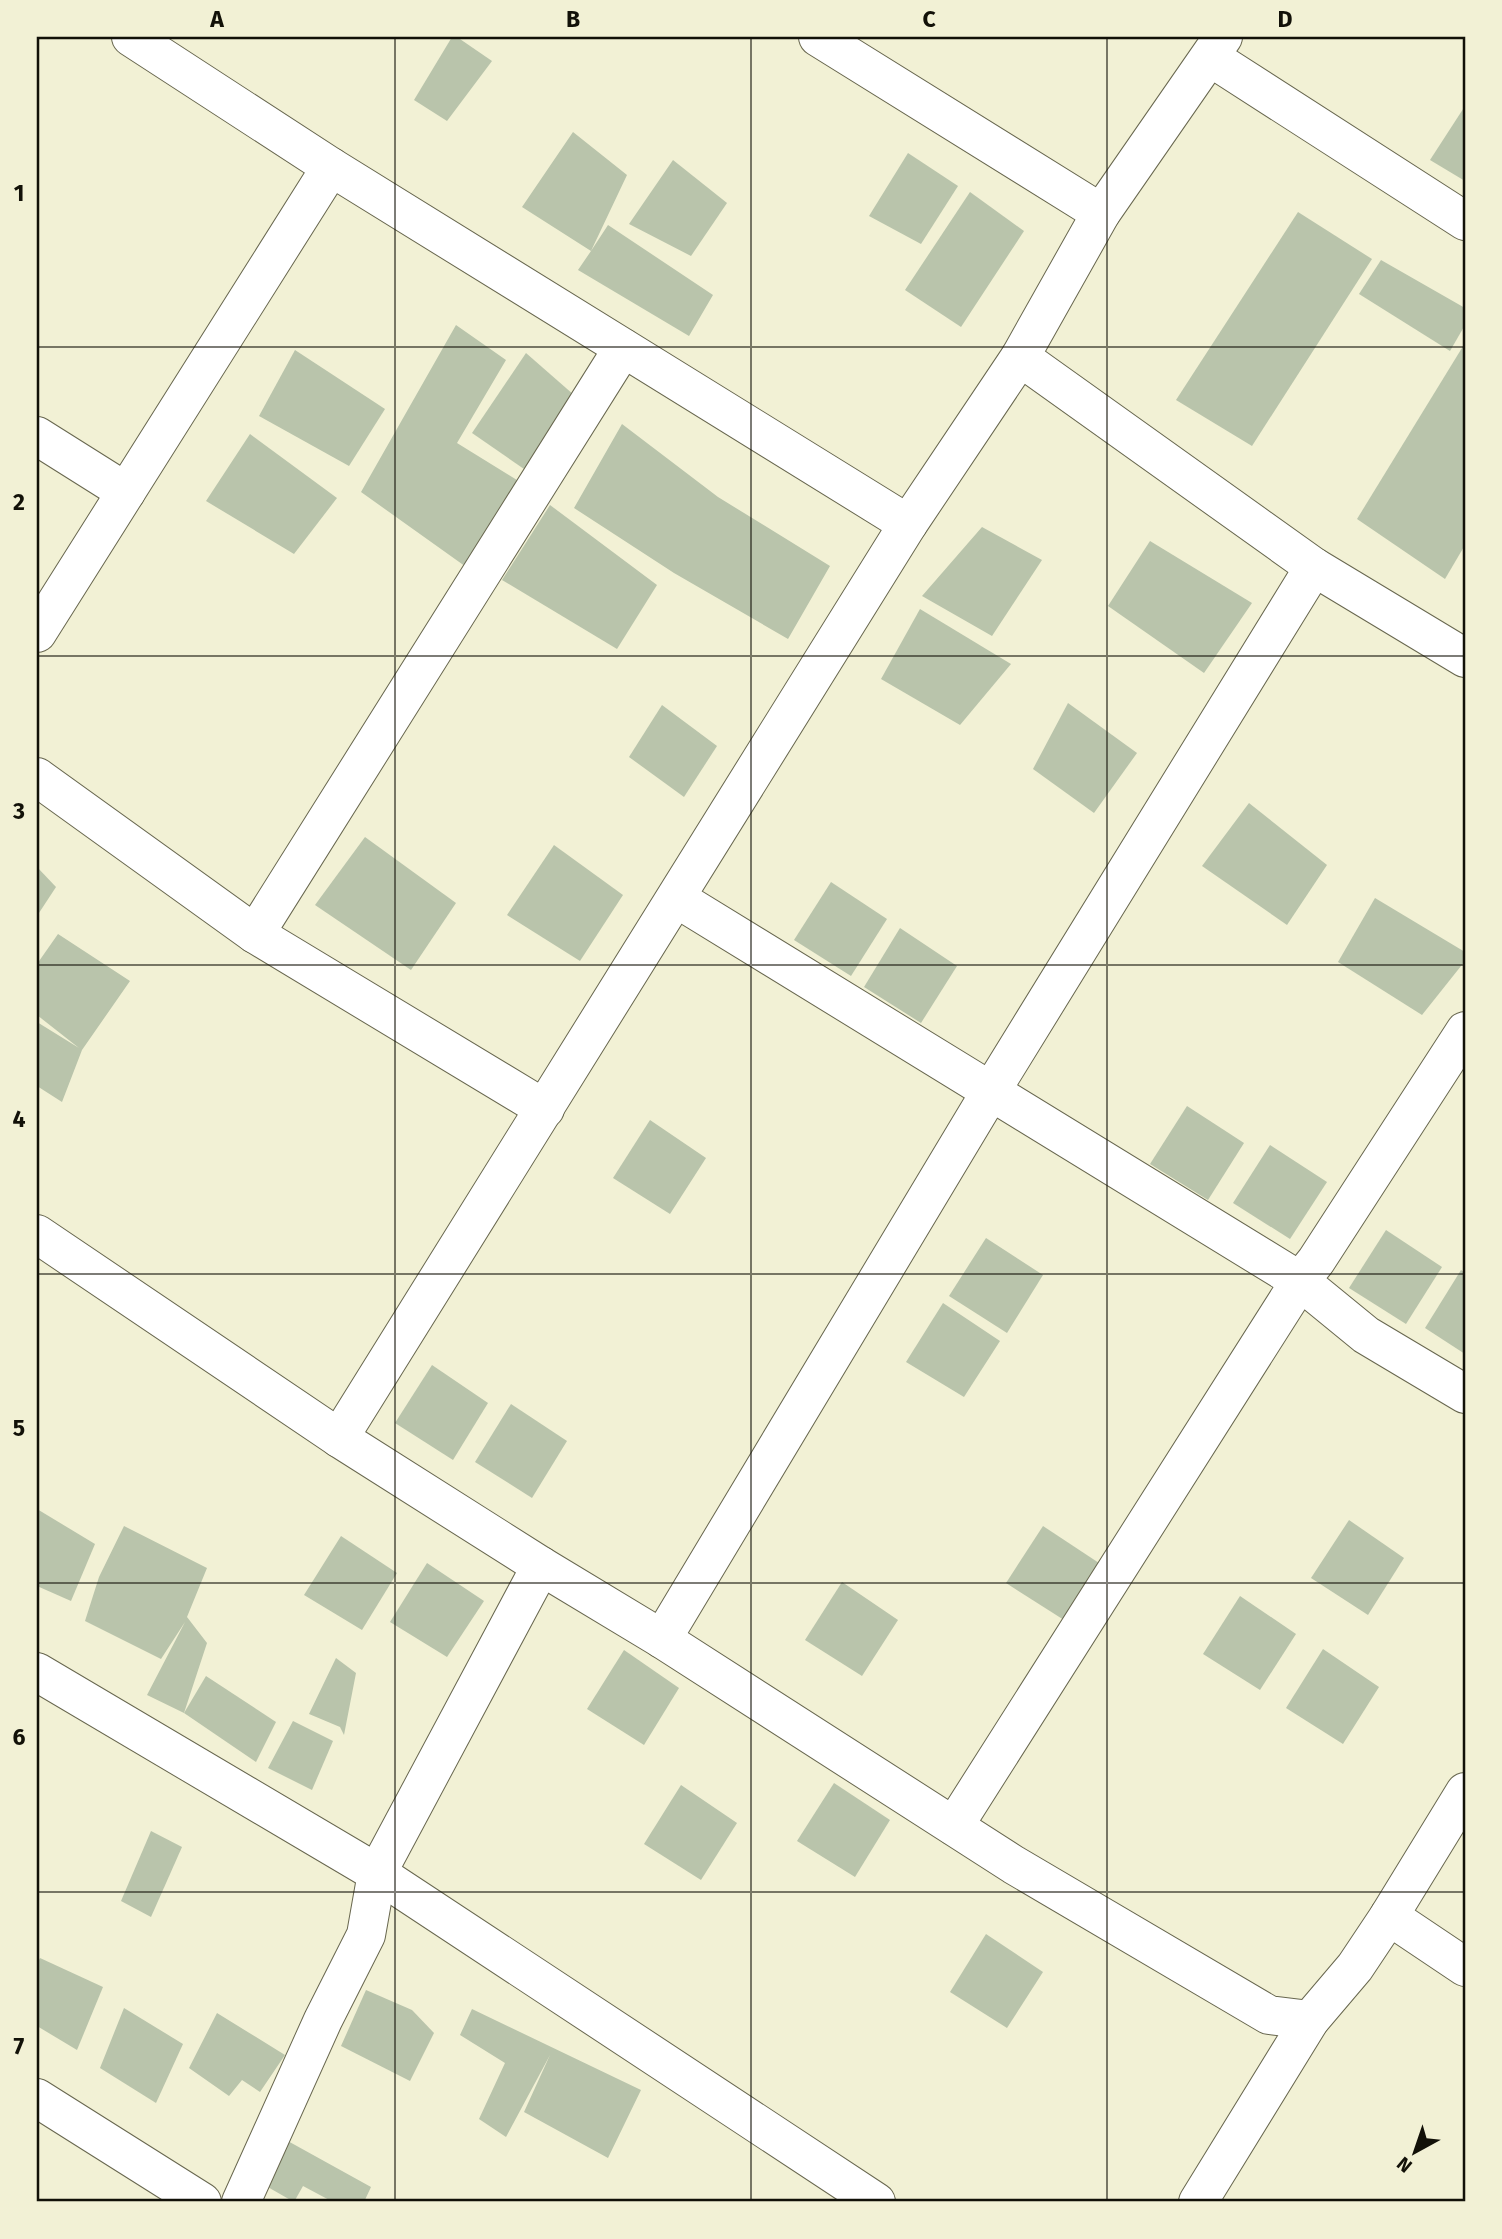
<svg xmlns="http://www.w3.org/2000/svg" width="1502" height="2239" font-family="'Fira Sans',sans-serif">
  <rect width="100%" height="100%" fill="#f2f1d5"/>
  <g fill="#b9c4ab">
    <path d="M452,37h5l35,24 -45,60 -33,-21z"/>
    <path d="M1465,106v75l-35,-21z"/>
    <path d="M573,132l54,43 -36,76 17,-26 105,70 -24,41 -111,-66 13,-19 -69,-44z"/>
    <path d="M908,153l50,33 -37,58 -52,-28z"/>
    <path d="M673,160l54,43 -36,53 -62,-32z"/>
    <path d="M970,192l54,39 -63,96 -56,-37z"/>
    <path d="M1298,212l74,47 -120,187 -76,-46z"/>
    <path d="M1381,260l84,48v17l-15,26 -91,-57z"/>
    <path d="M456,325l50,35 -49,83 60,37 -48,89 -108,-77z"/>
    <path d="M1465,343v202l-20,34 -88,-60z"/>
    <path d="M295,350l90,59 -36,57 -90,-50z"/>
    <path d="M526,353l48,42 -34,85 -68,-47z"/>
    <path d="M622,424l96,73 112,69 -42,73 -114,-66 -100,-65z"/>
    <path d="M250,434l87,64 -43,56 -88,-53z"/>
    <path d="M550,505l107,80 -40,64 -115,-69z"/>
    <path d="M982,527l60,33 -50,76 -70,-40z"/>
    <path d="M1150,541l102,62 -48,70 -96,-67z"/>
    <path d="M920,609l91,55 -51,61 -79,-46z"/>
    <path d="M1068,703l69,50 -43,60 -61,-44z"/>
    <path d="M662,705l55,41 -33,51 -55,-40z"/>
    <path d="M1249,803l78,62 -40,60 -85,-59z"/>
    <path d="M365,837l91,66 -45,67 -96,-65z"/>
    <path d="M554,845l69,50 -43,66 -73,-46z"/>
    <path d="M37,867l19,20 -19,29z"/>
    <path d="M831,882l56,37 -36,57 -57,-36z"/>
    <path d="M1375,898l90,54v9l-43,54 -84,-53z"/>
    <path d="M900,928l57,38 -36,57 -57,-36z"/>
    <path d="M58,934l72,47 -48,69 -20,52 -25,-16v-64l42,26 -42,-33v-51z"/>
    <path d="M1187,1106l57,37 -36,57 -58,-36z"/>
    <path d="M650,1120l56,38 -36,56 -57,-36z"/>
    <path d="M1270,1145l57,37 -37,57 -57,-36z"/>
    <path d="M1386,1230l56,37 -36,57 -57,-36z"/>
    <path d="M986,1238l57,37 -36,58 -58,-37z"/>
    <path d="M1461,1270l4,3v81l-40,-26z"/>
    <path d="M943,1303l57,38 -36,56 -58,-35z"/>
    <path d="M432,1365l56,38 -35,57 -58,-37z"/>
    <path d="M511,1404l56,37 -35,57 -57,-36z"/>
    <path d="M37,1509l58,35 -24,57 -34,-15z"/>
    <path d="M1349,1520l55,38 -36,57 -57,-37z"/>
    <path d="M124,1526l83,42 -20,49 20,26 -23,70 -37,-18 38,-73 -24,37 -76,-38 14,-44z"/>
    <path d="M1043,1526l56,37 -35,57 -58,-37z"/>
    <path d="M341,1536l56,37 -35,57 -58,-35z"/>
    <path d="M427,1563l57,38 -37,56 -57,-35z"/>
    <path d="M842,1582l56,38 -36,56 -57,-36z"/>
    <path d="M1240,1596l56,38 -36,56 -57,-36z"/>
    <path d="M1323,1649l56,38 -36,57 -57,-36z"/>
    <path d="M624,1650l55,38 -35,57 -57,-36z"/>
    <path d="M336,1658l20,15 -12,62 -4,-8 -31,-13z"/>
    <path d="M206,1676l70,46 -20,40 -72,-49z"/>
    <path d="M293,1721l40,20 -21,49 -44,-22z"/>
    <path d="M834,1783l56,37 -35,57 -58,-36z"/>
    <path d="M681,1785l56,38 -36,57 -57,-36z"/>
    <path d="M151,1831l31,16 -31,70 -30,-16z"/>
    <path d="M986,1934l57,38 -36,56 -57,-36z"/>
    <path d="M40,1958l63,29 -26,63 -40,-24v-62z"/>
    <path d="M366,1990l46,20 22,23 -24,48 -69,-35z"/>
    <path d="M124,2008l59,36 -27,59 -56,-35z"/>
    <path d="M472,2009l169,81 -33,68 -84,-46 26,-57 -44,82 -27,-18 26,-56 -45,-28z"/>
    <path d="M217,2013l68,42 -25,37 -18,-12 -13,16 -40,-28z"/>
    <path d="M286,2140l85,47 -7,15h-31l-30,-16 -9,16 -28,-16z"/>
  </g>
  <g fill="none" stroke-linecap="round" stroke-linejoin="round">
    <defs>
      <g id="minor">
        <path d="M131,37l200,130 577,357"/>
        <path d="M818,37l283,176"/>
        <path d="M1210,57l255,164"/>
        <path d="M1020,357l294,210 151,91"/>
        <path d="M37,436l89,56"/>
        <path d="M37,633l294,-466"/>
        <path d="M37,777l218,157 290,175"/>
        <path d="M676,898l624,383 -346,545"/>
        <path d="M255,934l368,-586"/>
        <path d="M1465,1031l-149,230 -16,20 66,54 99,59"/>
        <path d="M37,1234l302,204 202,128 121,73 352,226 255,150 41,5"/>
        <path d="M339,1438l569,-914 112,-167 81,-144 122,-176"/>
        <path d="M662,1639l329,-548 323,-524"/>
        <path d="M37,1672l340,201 499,329"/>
        <path d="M1389,1916l76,51"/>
        <path d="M37,2098l165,104"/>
        <path d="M241,2202l82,-182 43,-85 11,-62 164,-307"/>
        <path d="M1198,2202l112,-182 45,-53 34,-51 76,-124"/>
      </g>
    </defs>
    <use href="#minor" stroke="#68674f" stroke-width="40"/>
    <use href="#minor" stroke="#fff" stroke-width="38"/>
  </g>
  <path fill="none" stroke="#121108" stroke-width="2" stroke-opacity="0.55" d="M395,37v2165M751,37v2165M1107,37v2165M37,347h1428M37,656h1428M37,965h1428M37,1274h1428M37,1583h1428M37,1892h1428"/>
  <rect width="1502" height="2239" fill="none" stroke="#f2f1d5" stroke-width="77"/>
  <g transform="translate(1415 2152) rotate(220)" stroke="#f2f1d5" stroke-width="5" paint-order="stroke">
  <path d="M0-5L12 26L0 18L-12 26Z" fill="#121108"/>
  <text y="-10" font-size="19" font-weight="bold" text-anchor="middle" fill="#121108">N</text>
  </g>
  <rect x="38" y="38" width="1426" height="2162" fill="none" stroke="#121108" stroke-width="2.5"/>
  <g font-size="23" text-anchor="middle" font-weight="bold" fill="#121108">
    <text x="217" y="27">A</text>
    <text x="573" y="27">B</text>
    <text x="929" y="27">C</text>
    <text x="1285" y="27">D</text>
    <text x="19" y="201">1</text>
    <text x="19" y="510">2</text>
    <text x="19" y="819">3</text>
    <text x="19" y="1127">4</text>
    <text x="19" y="1436">5</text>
    <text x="19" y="1745">6</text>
    <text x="19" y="2054">7</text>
  </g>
</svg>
